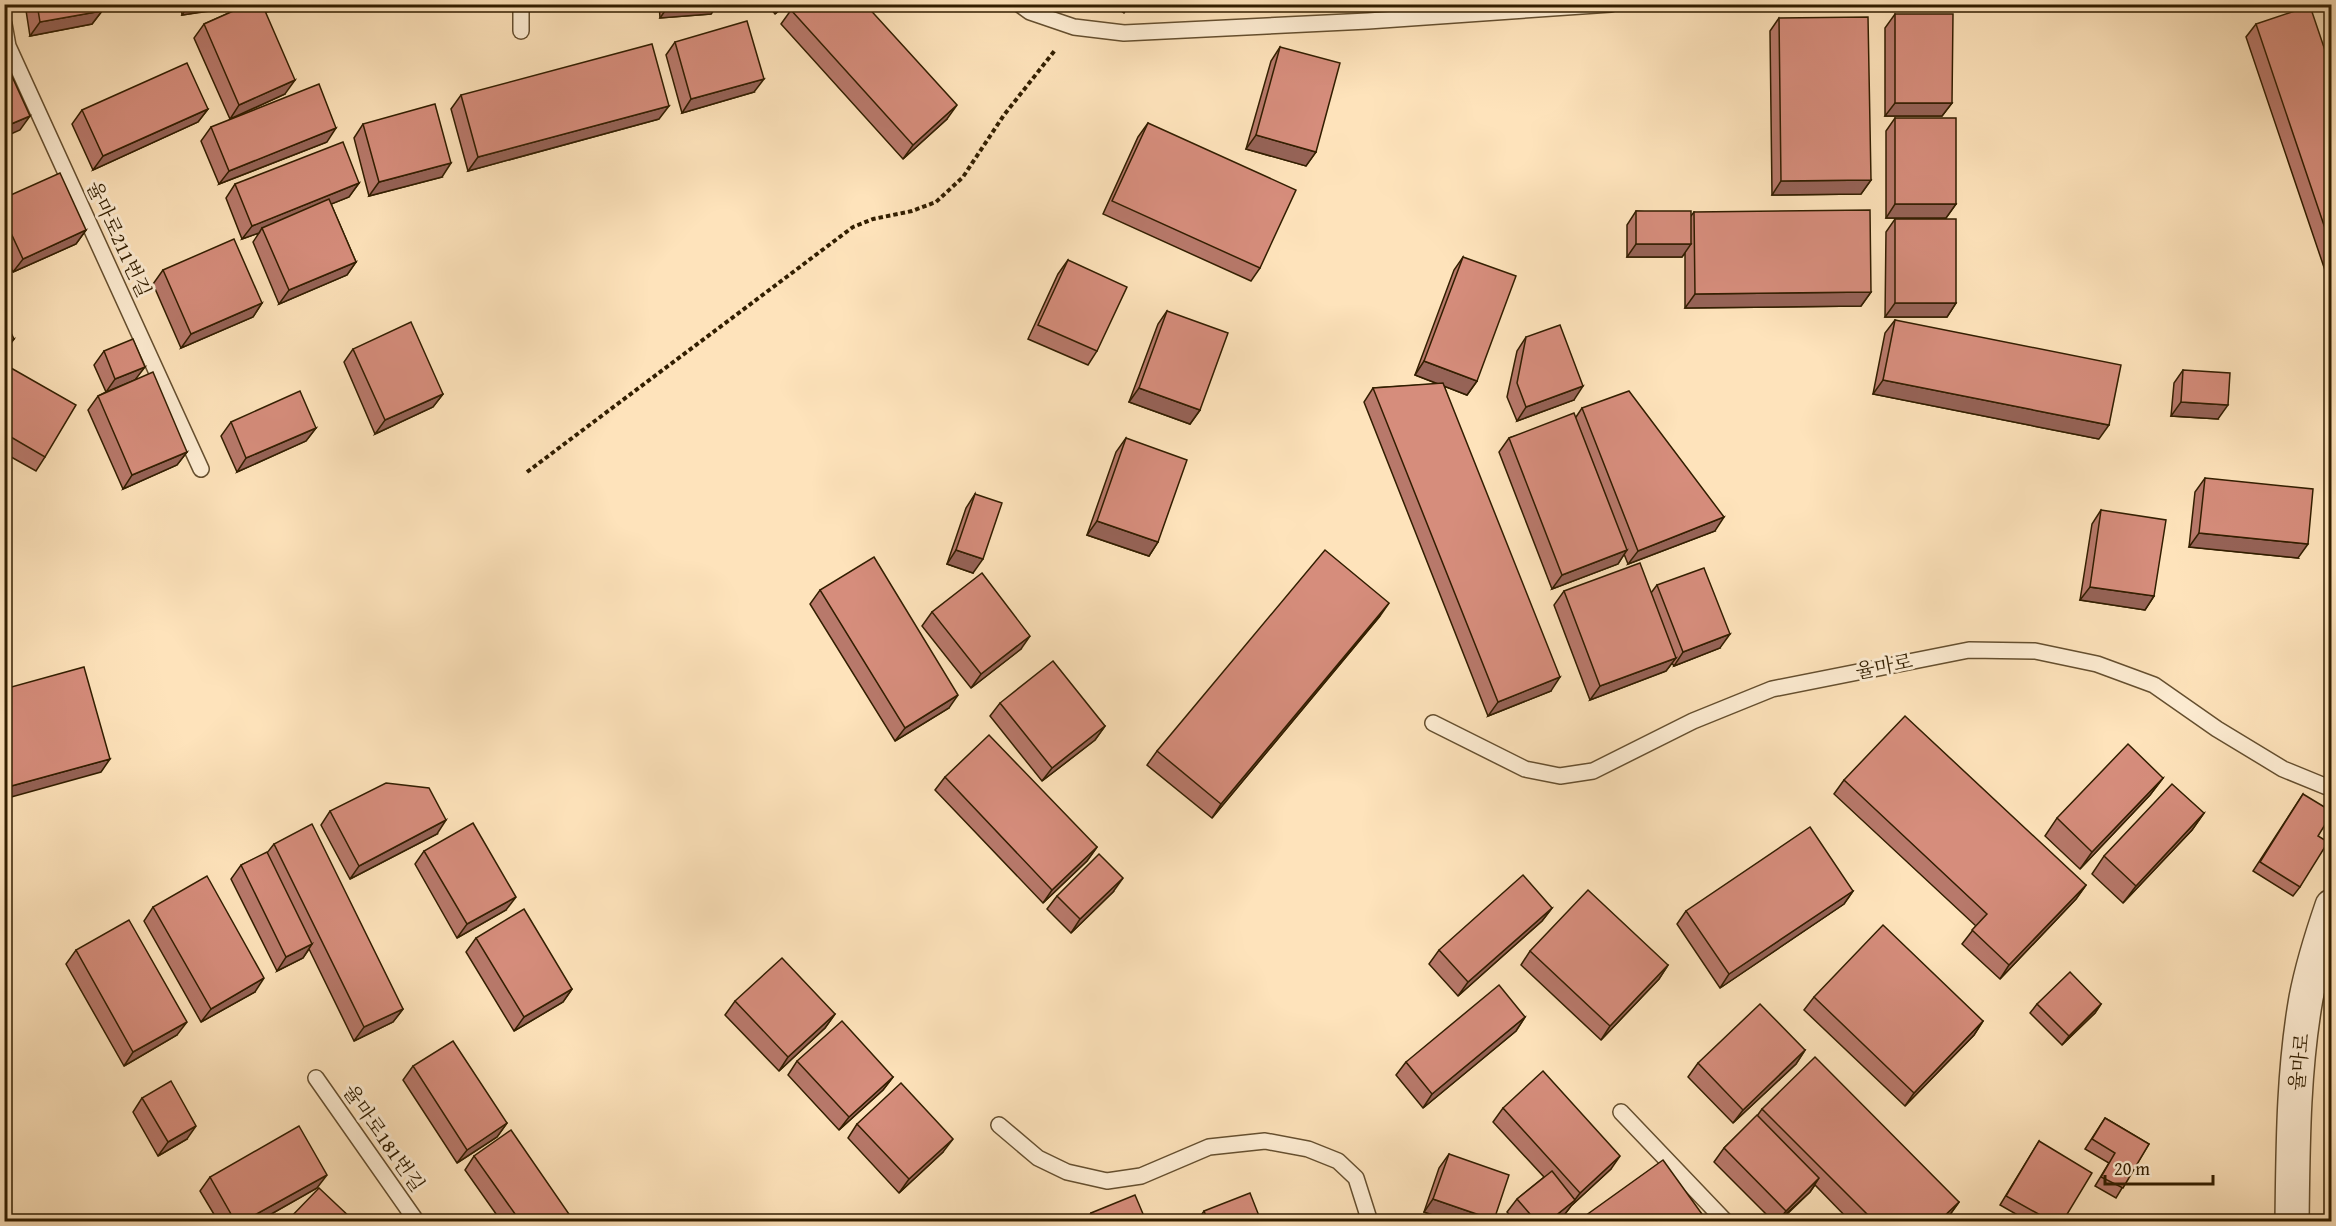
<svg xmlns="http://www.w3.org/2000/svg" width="2336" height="1226" font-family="'Gentium Book Plus','Noto Serif KR',serif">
  <rect width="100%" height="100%" fill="#fee3bb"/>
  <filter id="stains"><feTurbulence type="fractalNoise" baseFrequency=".00333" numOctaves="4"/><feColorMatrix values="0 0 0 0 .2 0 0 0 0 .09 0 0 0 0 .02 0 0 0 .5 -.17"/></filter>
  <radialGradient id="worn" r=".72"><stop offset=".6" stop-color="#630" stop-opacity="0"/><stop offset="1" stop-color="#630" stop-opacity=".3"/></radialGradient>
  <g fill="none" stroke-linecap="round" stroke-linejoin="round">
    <defs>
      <g id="service">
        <path d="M1019,4l11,8 44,15 50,6 244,-12 243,-17"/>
        <path d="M4,24l4,22 193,423"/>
        <path d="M521,31v-27"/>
        <path d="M1433,723l92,46 35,7 33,-5 100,-50 79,-32 197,-39 66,1 62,13 57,21 63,44 66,40 49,20"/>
        <path d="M316,1078l101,144"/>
        <path d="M1621,1112l105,110"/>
        <path d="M999,1125l39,33 29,14 40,9 34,-5 68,-29 56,-6 43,8 30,12 18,17 14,44"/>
      </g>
      <path id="tertiary" d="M2292,1222c1,-75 1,-150 14,-224 6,-31 16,-63 26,-92"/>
    </defs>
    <use href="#service" stroke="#654f2f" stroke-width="18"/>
    <use href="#tertiary" stroke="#654f2f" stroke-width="36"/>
    <path stroke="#321e00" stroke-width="4" stroke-dasharray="4.5 3" stroke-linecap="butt" d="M527,472l326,-245 20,-8 39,-8 24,-9 27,-25 41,-62 52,-66"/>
    <use href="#service" stroke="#feedd3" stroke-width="15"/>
    <use href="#tertiary" stroke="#feedd3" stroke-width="33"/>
  </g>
  <g fill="#b8796b" stroke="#321e00" stroke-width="1.5">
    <path d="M25,4h76l1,7 -10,13 -62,12z"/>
    <path d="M181,4h65l-64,11z"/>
    <path d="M249,4h79l-63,8 20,82 -55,25 -36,-81 10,-14z"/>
    <path d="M584,4h57l-1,2 -55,4z"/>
    <path d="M659,4h59l-7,10 -51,4z"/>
    <path d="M767,4h20l-12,10z"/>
    <path d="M1111,4h19l-6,9z"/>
    <path d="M1213,4h11l-4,5z"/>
    <path d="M791,10l156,109 -44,40 -122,-135z"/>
    <path d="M1895,14l57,89 -10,13h-57v-88z"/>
    <path d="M1779,18l92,162 -10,14 -89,1 -2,-164z"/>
    <path d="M2256,24l75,44v220l-85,-251z"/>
    <path d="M675,42l79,50 -72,21 -16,-58z"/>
    <path d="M1280,47l36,105 -10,14 -60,-17 25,-88z"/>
    <path d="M461,95l198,24 -191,52 -17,-62z"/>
    <path d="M208,109l-10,13 -105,48 -21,-46 10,-14z"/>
    <path d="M1895,118l61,86 -10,14h-60v-87z"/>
    <path d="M1148,123l112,145 -9,13 -148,-67 35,-77z"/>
    <path d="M363,124l79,53 -73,19 -15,-58z"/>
    <path d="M211,127l116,15 -108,42 -18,-43z"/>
    <path d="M359,183l-10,14 -18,7 25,58 -9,13 -68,29 -26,-62 6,-9 -17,6 -16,-41 9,-14z"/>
    <path d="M4,198l82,32 -10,14 -63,28 -9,-19z"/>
    <path d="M1636,211l55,5 3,-4 177,80 -10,14 -176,2v-55l-3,4h-55v-32z"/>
    <path d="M1895,219l61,84 -9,14h-62l1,-85z"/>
    <path d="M1463,257l14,124 -10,14 -23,-9 107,305 -63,25 -124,-314 9,-14 65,-4 -23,-9 39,-105z"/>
    <path d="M1068,260l29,91 -9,14 -60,-26 30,-65z"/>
    <path d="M163,270l99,33 -9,14 -72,31 -28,-64z"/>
    <path d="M1167,311l33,99 -10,14 -61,-22 29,-78z"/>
    <path d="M1895,320l204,119 -226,-45 12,-61z"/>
    <path d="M1526,337l48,63 -57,21 -10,-24 10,-46z"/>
    <path d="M353,349l90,45 -10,13 -58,27 -31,-72z"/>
    <path d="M104,351l32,28 51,73 -10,13 -54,24 -35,-79 10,-14 8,-4 -12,-27z"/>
    <path d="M4,364l41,93 -9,14 -32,-18z"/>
    <path d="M2183,370l35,49 -47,-3 3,-33z"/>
    <path d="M1582,408l133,123 -87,33 -4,-10 -6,10 -66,25 -53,-137 10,-14 67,-21z"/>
    <path d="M231,422l85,6 -10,13 -69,31 -16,-36z"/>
    <path d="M1126,438l32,104 -9,14 -62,-21 29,-83z"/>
    <path d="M2205,478l93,80 -109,-11 6,-55z"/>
    <path d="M975,494l-2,79 -26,-9 19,-56z"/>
    <path d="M2101,510l53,86 -9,14 -65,-10 12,-76z"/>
    <path d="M1657,585l63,63 -46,18 -2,-3 -6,8 -76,29 -36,-95 10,-14 87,2z"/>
    <path d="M820,590l129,118 -54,33 -85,-137z"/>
    <path d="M932,612l89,37 -50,39 -49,-62z"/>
    <path d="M1380,616l-168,202 -65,-53 10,-14z"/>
    <path d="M1000,703l105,23 -10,14 -53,41 -52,-65z"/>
    <path d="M945,777l152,70 -10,14 -44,42 -108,-113z"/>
    <path d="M2163,778l-13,17 -70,74 -35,-33 12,-18z"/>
    <path d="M1844,780l242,105 -10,14 -76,80 -38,-35 14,-18 -142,-132z"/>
    <path d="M2303,794l15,42 -18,51 -7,9 -40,-25z"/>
    <path d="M330,811l107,23 -87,45 -29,-54z"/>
    <path d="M2204,813l-12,17 -69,73 -31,-29 12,-18z"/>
    <path d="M274,844l129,165 -10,13 -39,19 -45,-92 -6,9 -26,13 -46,-92 10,-14 26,-12z"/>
    <path d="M424,851l82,59 -49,28 -42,-74z"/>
    <path d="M1853,891l-9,13 -124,84 -43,-64 9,-13z"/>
    <path d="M1113,892l-42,41 -24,-24 10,-13z"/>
    <path d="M153,907l102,85 -54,30 -57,-101z"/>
    <path d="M1552,908l-10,13 -84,75 -29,-32 10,-14z"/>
    <path d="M476,938l96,51 -9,13 -49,29 -48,-79z"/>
    <path d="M76,950l101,85 -53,31 -58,-102z"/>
    <path d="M1530,951l138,14 -9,14 -58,61 -80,-75z"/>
    <path d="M1814,997l169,24 -9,14 -69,71 -101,-96z"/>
    <path d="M735,1001l100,13 -10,14 -46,43 -54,-56z"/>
    <path d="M2037,1004h64l-6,9 -33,32 -32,-32z"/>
    <path d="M1525,1017l-9,14 -93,77 -27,-33 10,-13z"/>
    <path d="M1805,1050l-9,14 -63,59 -45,-46 10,-14z"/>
    <path d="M797,1061l96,16 -10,13 -44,40 -51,-55z"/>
    <path d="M413,1066l94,57 -10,14 -40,26 -54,-83z"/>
    <path d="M142,1098l45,41 -29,17 -25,-44z"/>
    <path d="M1503,1108l108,61 -40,37 -6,8 -9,7h-41l-8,-9 10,-13 27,-22 -51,-55z"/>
    <path d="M1762,1109l197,93 -10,14 -6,5h-93l-35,-36 -5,7 -30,29h-7l-59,-59 10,-14 33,-32z"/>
    <path d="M2105,1118l44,26 -33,54 -21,-12 14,-23 -24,-14z"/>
    <path d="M857,1124l86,28 -44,41 -51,-55z"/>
    <path d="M2039,1141l24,80h-35l-28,-16z"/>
    <path d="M1449,1154l45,66 -1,1h-43l-26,-9 15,-44z"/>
    <path d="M474,1156l94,65h-67l-36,-51z"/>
    <path d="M210,1177l107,11 -58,33h-41l-18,-30z"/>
    <path d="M1204,1211l57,10h-64z"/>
    <path d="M1091,1213l55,8h-61z"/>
  </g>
  <g fill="#966357" stroke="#321e00" stroke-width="1.5">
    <path d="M189,4h57l-1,2 -63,9z"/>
    <path d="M267,4h61l-66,8z"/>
    <path d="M589,4h52l-1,2 -55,4z"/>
    <path d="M718,4l-7,10 -51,4 9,-13z"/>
    <path d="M782,4h5l-12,10z"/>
    <path d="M102,11l-10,13 -62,12 10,-14z"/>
    <path d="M764,79l-10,13 -72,21 9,-14z"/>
    <path d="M295,80l-10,14 -55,25 9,-14z"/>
    <path d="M1895,103h57l-10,13h-57z"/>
    <path d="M957,105l-10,14 -44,40 10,-14z"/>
    <path d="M669,106l-10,13 -191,52 10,-14z"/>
    <path d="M208,109l-10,13 -105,48 10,-14z"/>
    <path d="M30,116l-10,14 -16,7v-10z"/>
    <path d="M336,128l-9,14 -108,42 10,-13z"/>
    <path d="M1256,135l60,17 -10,14 -60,-17z"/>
    <path d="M451,163l-9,14 -73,19 10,-14z"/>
    <path d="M1871,180l-10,14 -89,1 9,-14z"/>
    <path d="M359,183l-10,14 -85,34 -2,-3 -3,5 -17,6 10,-13z"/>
    <path d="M1895,204h61l-10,14h-60z"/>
    <path d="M86,230l-10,14 -63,28 10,-13z"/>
    <path d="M1636,244h55l-9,13h-55z"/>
    <path d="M356,262l-9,13 -68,29 10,-14z"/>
    <path d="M1871,292l-10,14 -176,2 10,-14z"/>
    <path d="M262,303l-9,14 -72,31 10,-14z"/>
    <path d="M1895,303h61l-9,14h-62z"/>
    <path d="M14,339l-10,14v-10z"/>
    <path d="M1424,361l53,20 -10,14 -52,-20z"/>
    <path d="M145,367l-10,13 -29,12 9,-13z"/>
    <path d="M1883,380l226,45 -10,14 -226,-45z"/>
    <path d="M1583,386l-9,14 -57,21 9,-14z"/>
    <path d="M1139,388l61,22 -10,14 -61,-22z"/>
    <path d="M443,394l-10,13 -58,27 10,-14z"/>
    <path d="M2181,402l47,3 -10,14 -47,-3z"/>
    <path d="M316,428l-10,13 -69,31 9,-14z"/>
    <path d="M187,452l-10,13 -54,24 9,-14z"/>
    <path d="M1724,517l-9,14 -87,33 10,-13z"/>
    <path d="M1097,521l61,21 -9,14 -62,-21z"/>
    <path d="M2199,533l109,11 -10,14 -109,-11z"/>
    <path d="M956,550l27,9 -10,14 -26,-9z"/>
    <path d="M1627,550l-9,14 -66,25 10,-14z"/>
    <path d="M2090,587l64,9 -9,14 -65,-10z"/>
    <path d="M1389,603l-9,13 -168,202 9,-14z"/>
    <path d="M1730,634l-10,14 -46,18 9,-14z"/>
    <path d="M1030,636l-9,13 -50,39 10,-14z"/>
    <path d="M1676,658l-10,13 -76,29 10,-14z"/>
    <path d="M1560,677l-9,14 -63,25 10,-14z"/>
    <path d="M958,695l-9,13 -54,33 10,-13z"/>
    <path d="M1105,726l-10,14 -53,41 10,-13z"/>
    <path d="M110,759l-9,13 -97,27v-11z"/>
    <path d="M2163,778l-13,17 -70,74 12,-17z"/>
    <path d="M2204,813l-12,17 -69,73 13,-17z"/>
    <path d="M446,820l-9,14 -87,45 9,-13z"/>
    <path d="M1097,847l-10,14 -44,42 9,-13z"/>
    <path d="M1123,878l-10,14 -42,41 9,-14z"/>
    <path d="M2086,885l-10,14 -76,80 9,-14z"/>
    <path d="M1853,891l-9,13 -124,84 9,-14z"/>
    <path d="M516,897l-10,13 -49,28 10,-14z"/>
    <path d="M1552,908l-10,13 -84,75 10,-14z"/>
    <path d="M312,944l-9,14 -26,13 9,-14z"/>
    <path d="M1668,965l-9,14 -58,61 9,-14z"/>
    <path d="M264,978l-9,14 -54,30 10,-13z"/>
    <path d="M572,989l-9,13 -49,29 10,-14z"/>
    <path d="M2101,1004l-6,9 -33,32 7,-9z"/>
    <path d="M403,1009l-10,13 -39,19 10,-14z"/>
    <path d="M835,1014l-10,14 -46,43 9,-14z"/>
    <path d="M1525,1017l-9,14 -93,77 9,-14z"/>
    <path d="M1983,1021l-9,14 -69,71 9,-13z"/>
    <path d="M187,1022l-10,13 -53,31 9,-14z"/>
    <path d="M1805,1050l-9,14 -63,59 10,-13z"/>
    <path d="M893,1077l-10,13 -44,40 10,-13z"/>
    <path d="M507,1123l-10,14 -40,26 10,-13z"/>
    <path d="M196,1126l-9,13 -29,17 10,-14z"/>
    <path d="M953,1139l-10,13 -44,41 10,-14z"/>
    <path d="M1620,1156l-9,13 -40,37 -6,8 -9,7h-7l25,-20 6,-8z"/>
    <path d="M327,1175l-10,13 -58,33h-15z"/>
    <path d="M1819,1178l-9,14 -32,29 8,-10z"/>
    <path d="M1433,1199l61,21 -1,1h-43l-26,-9z"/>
    <path d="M1959,1202l-10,14 -6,5h-4z"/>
  </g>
  <g fill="#d68d7c" stroke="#321e00" stroke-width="1.5">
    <path d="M37,4h64l1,7 -62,11z"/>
    <path d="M249,4h13l33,76 -56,25 -35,-81z"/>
    <path d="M797,4h68l92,101 -44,40 -122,-135z"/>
    <path d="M2310,6l21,62v178l-75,-222z"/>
    <path d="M1895,14h58l-1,89h-57z"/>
    <path d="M1868,17l3,163 -90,1 -2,-163z"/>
    <path d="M747,21l17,58 -73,20 -16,-57z"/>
    <path d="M652,44l17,62 -191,51 -17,-62z"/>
    <path d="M1280,47l60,16 -24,89 -60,-17z"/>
    <path d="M4,59l26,57 -26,11z"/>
    <path d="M187,63l21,46 -105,47 -21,-46z"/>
    <path d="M319,84l17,44 -107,43 -18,-44z"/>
    <path d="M435,104l16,59 -72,19 -16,-58z"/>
    <rect x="1895" y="118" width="61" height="86"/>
    <path d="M1148,123l148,67 -36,78 -148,-67z"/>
    <path d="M343,142l16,41 -107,43 -17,-42z"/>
    <path d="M60,173l26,57 -63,29 -19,-41v-20z"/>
    <path d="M329,199l27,63 -67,28 -27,-62z"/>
    <path d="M1870,210l1,82 -176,2 -1,-82z"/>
    <rect x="1636" y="211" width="55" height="33"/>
    <rect x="1895" y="219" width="61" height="84"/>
    <path d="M234,239l28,64 -71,31 -28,-64z"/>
    <path d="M1463,257l53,19 -39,105 -53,-20z"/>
    <path d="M1068,260l59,27 -30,64 -59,-26z"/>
    <path d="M1167,311l61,22 -28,77 -61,-22z"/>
    <path d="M4,318l10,21 -10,4z"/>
    <path d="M1895,320l226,45 -12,60 -226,-45z"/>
    <path d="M411,322l32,72 -58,26 -32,-71z"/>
    <path d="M1560,325l23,61 -57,21 -9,-24 9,-46z"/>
    <path d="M133,339l12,28 -30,12 -11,-28z"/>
    <path d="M4,364l72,41 -31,52 -41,-24z"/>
    <path d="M2183,370l47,3 -2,32 -47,-3z"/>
    <path d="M153,372l34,80 -55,23 -34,-79z"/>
    <path d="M1443,383l117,294 -62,25 -125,-314z"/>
    <path d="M300,391l16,37 -70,30 -15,-36z"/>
    <path d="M1629,391l95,126 -86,34 -56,-143z"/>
    <path d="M1574,413l53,137 -65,25 -53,-137z"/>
    <path d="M1126,438l61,22 -29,82 -61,-21z"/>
    <path d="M2205,478l108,11 -5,55 -109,-11z"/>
    <path d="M975,494l27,9 -19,56 -27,-9z"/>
    <path d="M2101,510l65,10 -12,76 -64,-9z"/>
    <path d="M1325,550l64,53 -168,201 -64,-53z"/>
    <path d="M874,557l84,138 -53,33 -85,-138z"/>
    <path d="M1640,563l36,95 -76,28 -36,-95z"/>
    <path d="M1704,568l26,66 -47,18 -26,-67z"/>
    <path d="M982,573l48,63 -49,38 -49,-62z"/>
    <path d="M1053,661l52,65 -53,42 -52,-65z"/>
    <path d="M84,667l26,92 -106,29v-99z"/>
    <path d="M1905,716l181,169 -77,80 -37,-35 15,-16 -143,-134z"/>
    <path d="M989,735l108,112 -45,43 -107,-113z"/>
    <path d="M2128,744l35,34 -71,74 -35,-34z"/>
    <path d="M386,783l43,5 17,32 -87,46 -29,-55z"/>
    <path d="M2172,784l32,29 -68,73 -32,-30z"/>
    <path d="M2303,794l28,17v4l-13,21 10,6 -28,45 -40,-25z"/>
    <path d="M473,823l43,74 -49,27 -43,-73z"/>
    <path d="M312,824l91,185 -39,18 -90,-183z"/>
    <path d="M1810,827l43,64 -124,83 -43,-63z"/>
    <path d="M267,852l45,92 -26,13 -45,-92z"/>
    <path d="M1099,854l24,24 -43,41 -23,-23z"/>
    <path d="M1523,875l29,33 -84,74 -29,-32z"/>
    <path d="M207,876l57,102 -53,31 -58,-102z"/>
    <path d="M1588,890l80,75 -58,61 -80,-75z"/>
    <path d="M524,909l48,80 -48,28 -48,-79z"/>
    <path d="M129,920l58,102 -54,30 -57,-102z"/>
    <path d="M1883,925l100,96 -69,72 -100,-96z"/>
    <path d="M782,958l53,56 -47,43 -53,-56z"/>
    <path d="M2070,972l31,32 -32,32 -32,-32z"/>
    <path d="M1499,985l26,32 -93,77 -26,-32z"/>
    <path d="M1760,1004l45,46 -62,60 -45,-47z"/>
    <path d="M842,1021l51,56 -44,40 -52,-56z"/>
    <path d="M453,1041l54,82 -40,27 -54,-84z"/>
    <path d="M1815,1057l144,145 -20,19h-65l-112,-112z"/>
    <path d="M1543,1071l77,85 -40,37 -77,-85z"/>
    <path d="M171,1081l25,45 -28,16 -26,-44z"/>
    <path d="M901,1083l52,56 -44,40 -52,-55z"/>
    <path d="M1757,1115l62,63 -33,33 -62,-63z"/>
    <path d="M2105,1118l44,26 -26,44 -22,-11 14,-24 -23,-14z"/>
    <path d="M299,1126l28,49 -83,46h-9l-25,-44z"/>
    <path d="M511,1130l60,87 -6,4h-45l-46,-65z"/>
    <path d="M2039,1141l53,32 -29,48h-12l-45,-25z"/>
    <path d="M1449,1154l60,21 -15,45 -61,-21z"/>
    <path d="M1663,1160l44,61h-129z"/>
    <path d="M1552,1171l23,29 -26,21h-13l-19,-22z"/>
    <path d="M319,1188l35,33h-67z"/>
    <path d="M1250,1193l11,28h-53l-4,-10z"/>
    <path d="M1135,1195l11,26h-51l-4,-8z"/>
    <path d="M592,1215l8,6h-13z"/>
  </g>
  <g text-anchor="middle" stroke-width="6" stroke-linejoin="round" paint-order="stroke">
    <g font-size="20" fill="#321e00" stroke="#feedd3">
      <text transform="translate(119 239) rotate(65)" y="7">율마로211번길</text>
      <text transform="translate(1884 666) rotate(-11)" y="7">율마로</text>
      <text transform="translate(2299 1062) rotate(-84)" y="7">율마로</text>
      <text transform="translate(384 1138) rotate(55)" y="7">율마로181번길</text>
    </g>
  </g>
  <rect width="2336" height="1226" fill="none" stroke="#fee3bb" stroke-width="24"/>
  <rect x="6" y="6" width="2324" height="1214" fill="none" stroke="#321e00" stroke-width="3"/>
  <rect x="12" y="12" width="2312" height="1202" fill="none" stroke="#321e00" stroke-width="1.5"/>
  <path d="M2105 1175v9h108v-9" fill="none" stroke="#321e00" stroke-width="3"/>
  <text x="2114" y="1175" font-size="18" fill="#321e00" stroke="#feedd3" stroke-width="4.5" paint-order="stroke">20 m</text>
  <rect width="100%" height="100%" filter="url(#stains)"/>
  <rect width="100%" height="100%" fill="url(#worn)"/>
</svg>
